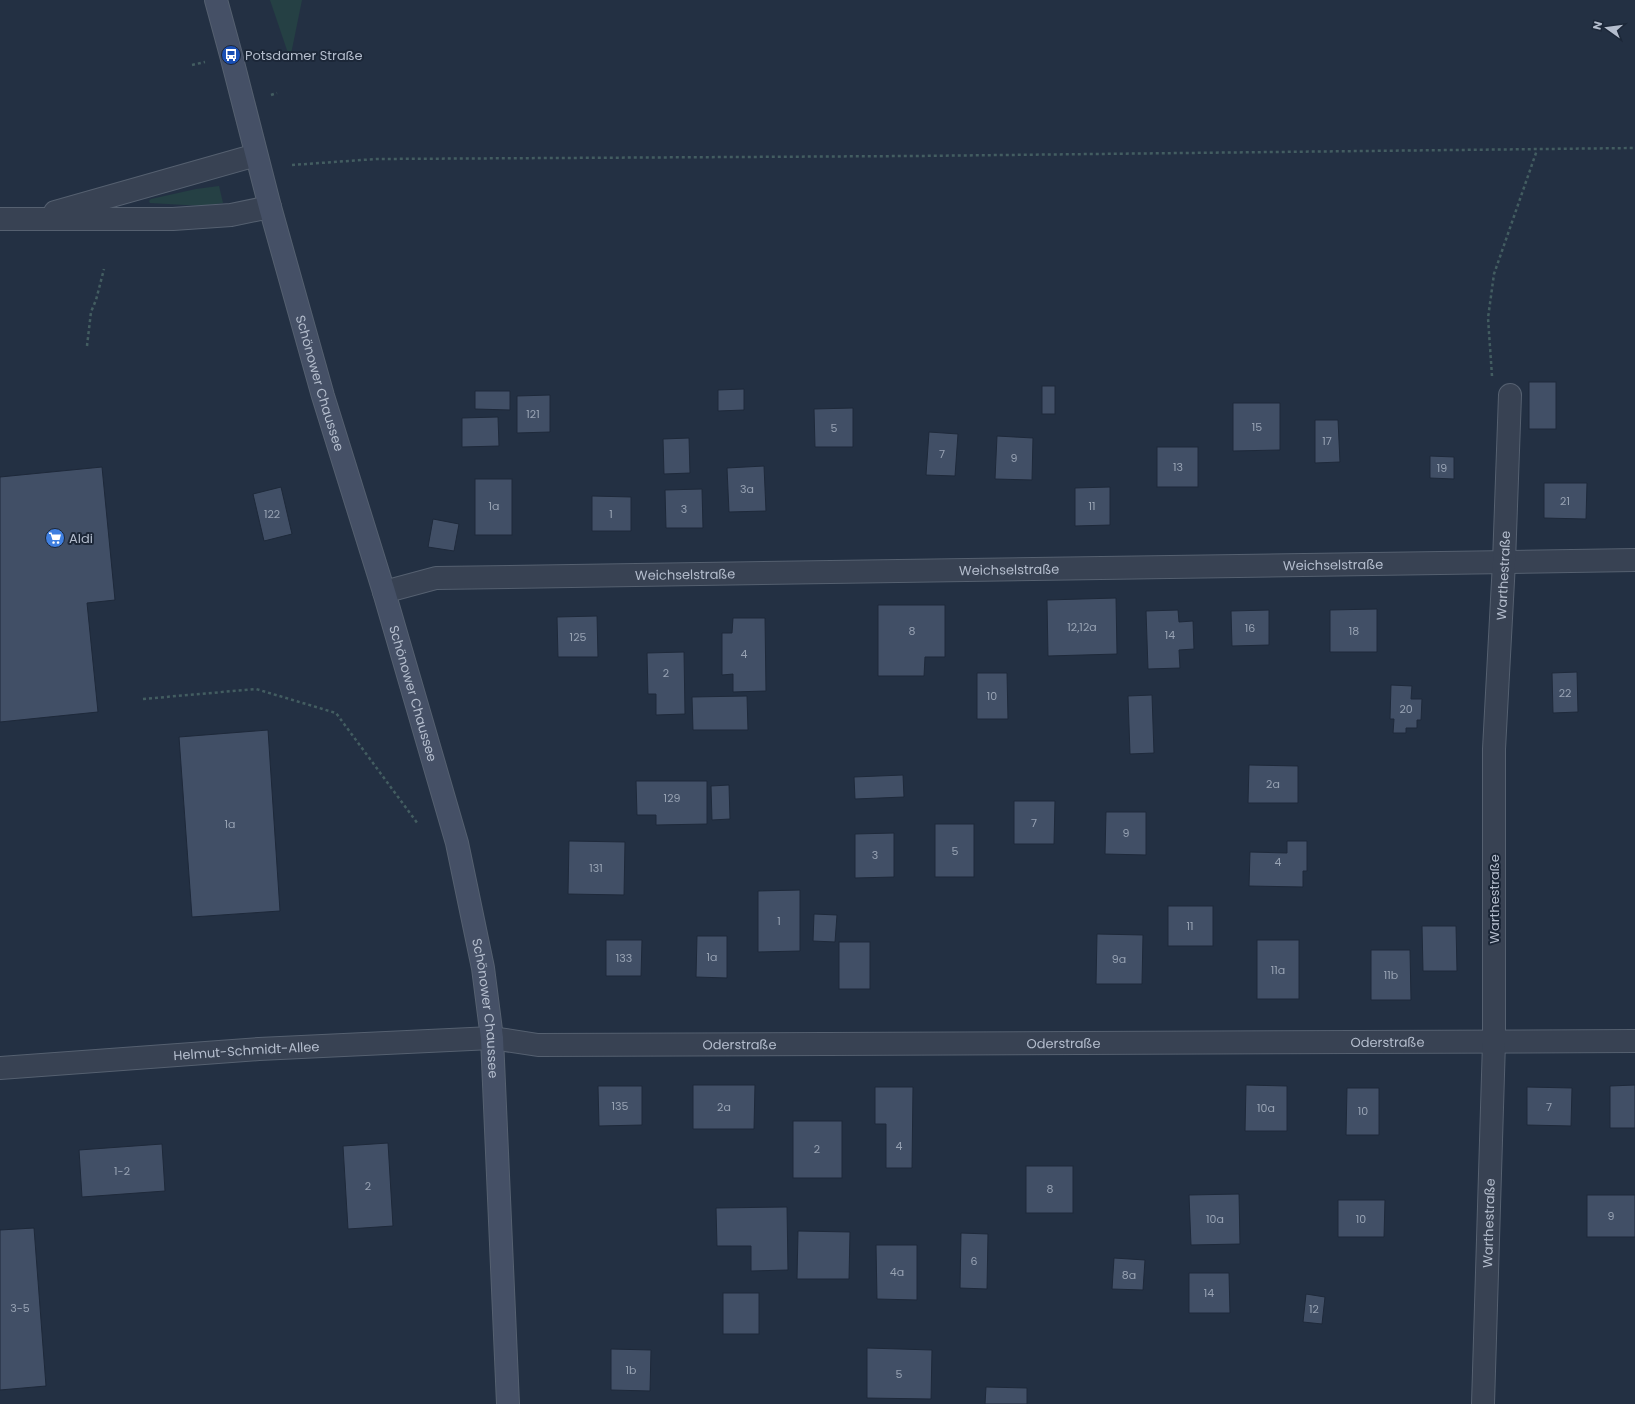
<svg xmlns="http://www.w3.org/2000/svg" width="1635" height="1404" font-family="Poppins,sans-serif">
  <rect width="100%" height="100%" fill="#233043"/>
  <g fill="#254044">
    <path d="M270,0h32l-12,59z"/>
    <path d="M219,186l4,17 -20,3 -53,-3 -1,-2 2,-2 45,-10z"/>
  </g>
  <g fill="#414f66" stroke="#1e293a">
    <rect x="1529" y="382" width="27" height="47"/>
    <rect x="1042" y="386" width="13" height="28"/>
    <path d="M744,389v21l-26,1v-21z"/>
    <path d="M475,391h35v19l-35,-1z"/>
    <path d="M550,395v37l-33,1v-37z"/>
    <path d="M1233,403h47v47l-47,1z"/>
    <path d="M853,408v39h-38l-1,-38z"/>
    <path d="M498,417l1,29 -37,1v-29z"/>
    <path d="M1315,420h23l2,42 -25,1z"/>
    <path d="M929,432l29,2 -3,42 -29,-1z"/>
    <path d="M997,436l36,2 -1,42 -37,-1z"/>
    <path d="M689,438l1,35 -26,1 -1,-35z"/>
    <rect x="1157" y="447" width="41" height="40"/>
    <path d="M1430,456l24,1v22l-24,-1z"/>
    <path d="M764,466l2,45 -37,1 -2,-44z"/>
    <path d="M102,467l13,133 -28,3 11,109 -98,10v-245z"/>
    <rect x="475" y="479" width="37" height="56"/>
    <path d="M1544,483h43l-1,36 -42,-1z"/>
    <path d="M281,487l11,47 -28,7 -11,-47z"/>
    <path d="M1110,487v38l-35,1v-38z"/>
    <path d="M702,489l1,39h-37l-1,-38z"/>
    <path d="M592,496l39,1v34h-39z"/>
    <path d="M433,519l26,5 -5,27 -26,-4z"/>
    <path d="M1116,598l1,56 -69,2 -1,-56z"/>
    <path d="M878,605h67v52h-20l-1,19h-46z"/>
    <path d="M1377,609v43h-47v-42z"/>
    <path d="M1178,610l1,12 14,-1 1,28 -15,1 1,18 -32,1 -2,-58z"/>
    <path d="M1269,610v35l-37,1 -1,-35z"/>
    <path d="M597,616l1,41h-40l-1,-40z"/>
    <path d="M733,618h32l1,73 -33,1v-18l-11,1v-42h10z"/>
    <path d="M684,652l1,62 -29,1v-21h-8l-1,-41z"/>
    <path d="M1577,672l1,40 -25,1 -1,-40z"/>
    <path d="M977,673h30l1,46h-31z"/>
    <path d="M1391,685l21,1 -1,13h11l-1,21h-4v8h-11v5h-13l1,-14h-4z"/>
    <path d="M1152,695l2,58 -24,1 -2,-58z"/>
    <path d="M747,696l1,34h-55l-1,-33z"/>
    <path d="M268,730l12,181 -88,6 -13,-180z"/>
    <path d="M1249,765l49,1v37h-50z"/>
    <path d="M903,775l1,22 -49,2 -1,-22z"/>
    <path d="M636,781h71v43l-51,1v-10h-19z"/>
    <path d="M729,785l1,34 -18,1 -1,-34z"/>
    <path d="M1014,801h41l-1,43h-40z"/>
    <path d="M1106,812h40v43l-41,-1z"/>
    <rect x="935" y="824" width="39" height="53"/>
    <path d="M894,833v44l-39,1v-44z"/>
    <path d="M569,841l56,1 -1,53 -56,-1z"/>
    <path d="M1287,841h20v30h-4v16l-54,-1 1,-34 37,1z"/>
    <path d="M800,890v61l-42,1v-61z"/>
    <rect x="1168" y="906" width="45" height="40"/>
    <path d="M814,914l23,1 -2,27 -22,-1z"/>
    <path d="M1422,926h34l1,45h-34z"/>
    <path d="M1097,934l46,1 -1,49h-46z"/>
    <path d="M697,936h30v42l-31,-1z"/>
    <path d="M606,940h36l-1,36h-35z"/>
    <rect x="1257" y="940" width="42" height="59"/>
    <rect x="839" y="942" width="31" height="47"/>
    <path d="M1371,950h39l1,50h-40z"/>
    <path d="M693,1085h62l-1,44h-61z"/>
    <path d="M1246,1085l41,1v45h-42z"/>
    <path d="M1635,1085v43h-25v-42z"/>
    <path d="M598,1086h44v39l-43,1z"/>
    <path d="M875,1087h38l-1,81h-26v-44h-11z"/>
    <path d="M1527,1087l45,1 -1,38 -44,-1z"/>
    <path d="M1347,1088h32v47h-33z"/>
    <rect x="793" y="1121" width="49" height="57"/>
    <path d="M388,1143l5,83 -45,3 -5,-83z"/>
    <path d="M162,1144l3,47 -83,6 -3,-47z"/>
    <rect x="1026" y="1166" width="47" height="47"/>
    <path d="M1239,1194l1,50 -49,1 -2,-50z"/>
    <rect x="1587" y="1195" width="48" height="42"/>
    <path d="M1338,1200h47l-1,37h-46z"/>
    <path d="M787,1207l1,63 -37,1v-25h-34l-1,-38z"/>
    <path d="M34,1228l12,158 -46,4v-160z"/>
    <path d="M798,1231l52,1 -1,47h-52z"/>
    <path d="M961,1233l27,1 -1,55 -27,-1z"/>
    <path d="M876,1245h41v55l-40,-1z"/>
    <path d="M1114,1258l31,2 -2,30 -31,-1z"/>
    <path d="M1189,1273h40l1,40h-41z"/>
    <rect x="723" y="1293" width="36" height="41"/>
    <path d="M1306,1294l19,3 -3,27 -19,-2z"/>
    <path d="M867,1348l65,2 -1,49 -64,-1z"/>
    <path d="M611,1349l40,1 -1,41 -39,-1z"/>
    <path d="M986,1387l41,1v16h-42z"/>
  </g>
  <g fill="none" stroke-linecap="round" stroke-linejoin="round">
    <defs>
      <g id="minor">
        <path d="M55,212l201,-57"/>
        <path d="M0,219h173l58,-4 39,-8"/>
        <path id="s1" d="M384,592l52,-14 1199,-18"/>
        <path id="s2" d="M492,1038l46,7 1097,-4"/>
        <path id="s3" d="M1483,1404l11,-362v-293l10,-187 6,-167"/>
      </g>
      <g id="tertiary">
        <path id="s4" d="M0,1068l259,-19 233,-11"/>
      </g>
      <g id="secondary">
        <path id="s5" d="M216,0l15,55 39,152 53,189 61,196 73,251 26,125 9,70 16,366"/>
      </g>
    </defs>
    <use href="#minor" stroke="#556070" stroke-width="24"/>
    <use href="#tertiary" stroke="#556070" stroke-width="24"/>
    <use href="#secondary" stroke="#556070" stroke-width="24"/>
    <g stroke="#435d61" stroke-width="2.5" stroke-dasharray="3 3" stroke-linecap="butt">
      <path d="M192,65l13,-3"/>
      <path d="M271,95l6,-2"/>
      <path d="M292,165l84,-6 538,-3 721,-8"/>
      <path d="M87,346l4,-34 5,-12 8,-31"/>
      <path d="M1492,376l-4,-58 6,-44 43,-124"/>
      <path d="M143,699l113,-10 80,24 82,111"/>
    </g>
    <use href="#minor" stroke="#384253" stroke-width="22"/>
    <use href="#tertiary" stroke="#384253" stroke-width="22"/>
    <use href="#secondary" stroke="#455066" stroke-width="22"/>
  </g>
  <defs>
    <symbol id="bus-disc" viewBox="-11 -11 22 22"><circle r="9.5" fill="#1a4fb4" stroke="#1c2738"/><path d="M-5-6H5V4H4V6H2V4H-2V6H-4V4H-5ZM-3.5-4V0h7V-4ZM-3.5 1.2v1.5H-2V1.2ZM2 1.2v1.5H3.5V1.2Z" fill="#fff"/></symbol>
    <symbol id="supermarket-disc" viewBox="-11 -11 22 22"><circle r="9.5" fill="#3f7fe0" stroke="#1c2738"/><path d="M-6-5.5h2.5l.6 2H6L4.5 2H-2.5L-4.4-4H-6ZM-1.5 3.2a1.3 1.3 0 1 0 .1 0ZM3 3.2a1.3 1.3 0 1 0 .1 0Z" fill="#fff"/></symbol>
  </defs>
  <g fill-rule="evenodd">
    <use href="#bus-disc" x="220" y="44" width="22" height="22"/>
    <use href="#supermarket-disc" x="44" y="527" width="22" height="22"/>
  </g>
  <g text-anchor="middle" stroke-width="4" stroke-linejoin="round" paint-order="stroke">
    <g font-size="11" fill="#97a2b3">
      <text x="533" y="418">121</text>
      <text x="1257" y="431">15</text>
      <text x="834" y="432">5</text>
      <text x="1327" y="445">17</text>
      <text x="942" y="458">7</text>
      <text x="1014" y="462">9</text>
      <text x="1178" y="471">13</text>
      <text x="1442" y="472">19</text>
      <text x="747" y="493">3a</text>
      <text x="1565" y="505">21</text>
      <text x="494" y="510">1a</text>
      <text x="1092" y="510">11</text>
      <text x="684" y="513">3</text>
      <text x="272" y="518">122</text>
      <text x="611" y="518">1</text>
      <text x="1082" y="631">12,12a</text>
      <text x="1250" y="632">16</text>
      <text x="912" y="635">8</text>
      <text x="1354" y="635">18</text>
      <text x="1170" y="639">14</text>
      <text x="578" y="641">125</text>
      <text x="744" y="658">4</text>
      <text x="666" y="677">2</text>
      <text x="1565" y="697">22</text>
      <text x="992" y="700">10</text>
      <text x="1406" y="713">20</text>
      <text x="1273" y="788">2a</text>
      <text x="672" y="802">129</text>
      <text x="1034" y="827">7</text>
      <text x="230" y="828">1a</text>
      <text x="1126" y="837">9</text>
      <text x="955" y="855">5</text>
      <text x="875" y="859">3</text>
      <text x="1278" y="866">4</text>
      <text x="596" y="872">131</text>
      <text x="779" y="925">1</text>
      <text x="1190" y="930">11</text>
      <text x="712" y="961">1a</text>
      <text x="624" y="962">133</text>
      <text x="1119" y="963">9a</text>
      <text x="1278" y="974">11a</text>
      <text x="1391" y="979">11b</text>
      <text x="620" y="1110">135</text>
      <text x="724" y="1111">2a</text>
      <text x="1549" y="1111">7</text>
      <text x="1266" y="1112">10a</text>
      <text x="1363" y="1115">10</text>
      <text x="899" y="1150">4</text>
      <text x="817" y="1153">2</text>
      <text x="122" y="1175">1-2</text>
      <text x="368" y="1190">2</text>
      <text x="1050" y="1193">8</text>
      <text x="1611" y="1220">9</text>
      <text x="1215" y="1223">10a</text>
      <text x="1361" y="1223">10</text>
      <text x="974" y="1265">6</text>
      <text x="897" y="1276">4a</text>
      <text x="1129" y="1279">8a</text>
      <text x="1209" y="1297">14</text>
      <text x="20" y="1312">3-5</text>
      <text x="1314" y="1313">12</text>
      <text x="631" y="1374">1b</text>
      <text x="899" y="1378">5</text>
    </g>
    <g font-size="13" fill="#b4bdcd" stroke="#1c2738" text-anchor="start">
      <text x="245" y="60">Potsdamer Straße</text>
      <text x="69" y="543">Aldi</text>
    </g>
    <g font-size="13" fill="#b4bdcd" stroke="#1c2738">
      <text dy="5" stroke="none"><textPath href="#s5" startOffset="397">Schönower Chaussee</textPath></text>
      <text dy="5" stroke="none"><textPath href="#s1" startOffset="951">Weichselstraße</textPath></text>
      <text dy="5" stroke="none"><textPath href="#s1" startOffset="627">Weichselstraße</textPath></text>
      <text dy="5" stroke="none"><textPath href="#s1" startOffset="303">Weichselstraße</textPath></text>
      <text dy="5" stroke="none"><textPath href="#s3" startOffset="829">Warthestraße</textPath></text>
      <text dy="5" stroke="none"><textPath href="#s5" startOffset="721">Schönower Chaussee</textPath></text>
      <text transform="translate(1494 899) rotate(-90)" y="5">Warthestraße</text>
      <text dy="5" stroke="none"><textPath href="#s5" startOffset="1045">Schönower Chaussee</textPath></text>
      <text dy="5" stroke="none"><textPath href="#s2" startOffset="572">Oderstraße</textPath></text>
      <text dy="5" stroke="none"><textPath href="#s2" startOffset="896">Oderstraße</textPath></text>
      <text dy="5" stroke="none"><textPath href="#s2" startOffset="248">Oderstraße</textPath></text>
      <text dy="5" stroke="none"><textPath href="#s4" startOffset="247">Helmut-Schmidt-Allee</textPath></text>
      <text dy="5" stroke="none"><textPath href="#s3" startOffset="181">Warthestraße</textPath></text>
    </g>
  </g>
  <g transform="translate(1607 28) rotate(284)" stroke="#1c2738" stroke-width="3" paint-order="stroke">
  <path d="M0-3L7 15L0 10L-7 15Z" fill="#b4bdcd"/>
  <text y="-6" font-size="11" font-weight="bold" text-anchor="middle" fill="#b4bdcd">N</text>
  </g>
</svg>
